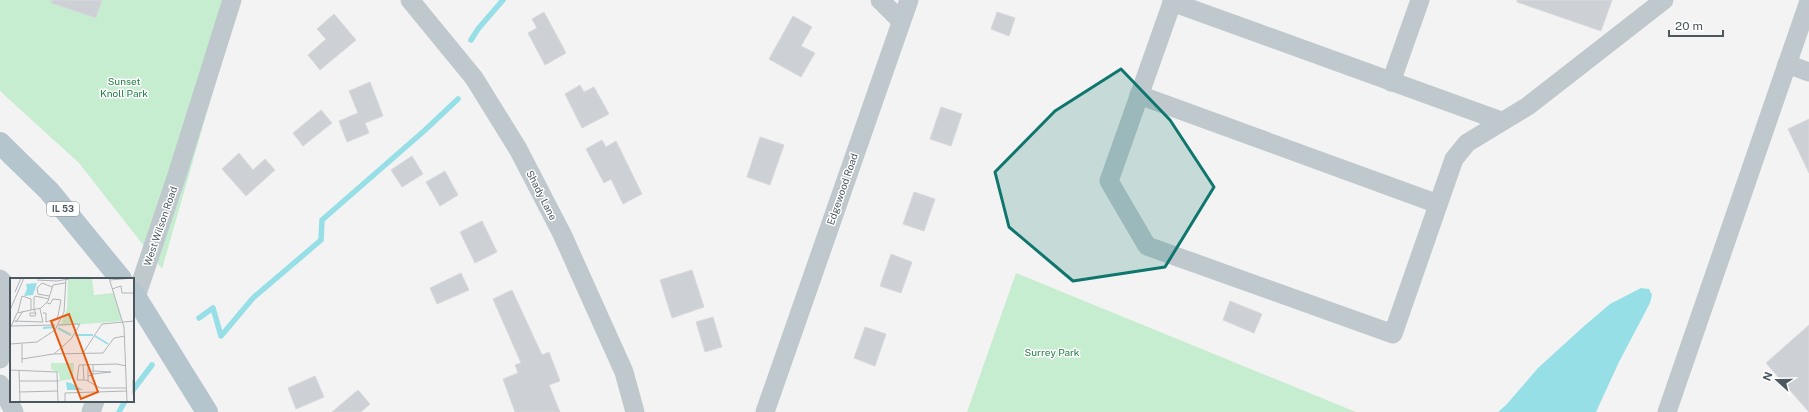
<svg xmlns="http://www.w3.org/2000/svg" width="1809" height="412" font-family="'Public Sans',sans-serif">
  <rect width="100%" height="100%" fill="#f4f3f3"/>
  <g fill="#c6edd0">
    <path d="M0,0h239l-77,269 -83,-106 -79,-72z"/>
    <path d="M1016,273l340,139h-389z"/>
  </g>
  <path fill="#96dfe7" d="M1641,288l8,1 3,6 -2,8 -31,59 -23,50h-98l8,-7 32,-37 45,-41 27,-23z"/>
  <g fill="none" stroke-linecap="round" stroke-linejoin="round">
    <g stroke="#96dfe7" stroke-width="5.5">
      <path d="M471,40l7,-11 25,-29"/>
      <path d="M199,318l14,-10 8,28 32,-38 68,-58 1,-20 102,-89 34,-32"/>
      <path d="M133,390l19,-25"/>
      <path d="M119,412l6,-11"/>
    </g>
  </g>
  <g fill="#cdd0d4" stroke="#d7d9dd">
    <path d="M52,0h50l-6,18 -45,-15z"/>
    <path d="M1517,0h95l-11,31 -84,-29z"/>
    <path d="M544,12l22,41 -21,12 -17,-32 9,-5 -5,-9z"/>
    <path d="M997,12l18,6 -6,18 -18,-7z"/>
    <path d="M334,14l22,26 -36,30 -12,-15 18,-16 -9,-10z"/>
    <path d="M793,16l19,11 -11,19 14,7 -14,24 -32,-18z"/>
    <path d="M370,82l13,34 -18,7 4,10 -22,9 -8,-21 19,-8 -9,-22z"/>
    <path d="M580,85l4,7 10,-5 15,27 -27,14 -17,-34z"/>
    <path d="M941,107l21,7 -11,32 -21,-7z"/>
    <path d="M321,110l11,13 -29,23 -10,-13z"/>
    <path d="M1809,119v54l-21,-44z"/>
    <path d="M760,137l24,8 -14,40 -23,-8z"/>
    <path d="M602,140l4,7 10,-6 26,53 -19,10 -12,-25 -7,4 -18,-34z"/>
    <path d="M239,153l14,17 12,-11 10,11 -29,26 -24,-27z"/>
    <path d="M412,156l11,18 -21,13 -11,-17z"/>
    <path d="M445,171l13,24 -18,11 -14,-24z"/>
    <path d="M914,192l21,7 -11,32 -21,-7z"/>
    <path d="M482,221l15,31 -22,11 -15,-31z"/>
    <path d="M891,254l21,8 -11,31 -21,-7z"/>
    <path d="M692,270l12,37 -32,11 -12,-38z"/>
    <path d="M461,273l8,17 -32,14 -7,-16z"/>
    <path d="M512,290l30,65 7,-3 11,29 -11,4 11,27h-45l-12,-33 15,-6 -3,-8 6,-2 -28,-64z"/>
    <path d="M1230,301l32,13 -8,19 -31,-13z"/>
    <path d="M713,317l9,30 -17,5 -9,-30z"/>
    <path d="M1809,325v87l-43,-49z"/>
    <path d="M865,327l21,7 -11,32 -21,-8z"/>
    <path d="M315,376l9,21 -28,12 -8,-21z"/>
    <path d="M358,390l12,14 -9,8h-29z"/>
  </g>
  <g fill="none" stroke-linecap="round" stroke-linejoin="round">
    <g stroke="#bfc8cd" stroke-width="19">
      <path d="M410,0l64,78 44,71 44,85 62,138 11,40"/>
      <path d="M880,0l21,21"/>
      <path d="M1173,0l-64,181 38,65 246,88 61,-175 13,-16 61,-37 136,-106"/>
      <path d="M1172,2l329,119"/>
      <path d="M1787,64l22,8"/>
      <path d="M1391,82l29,-82"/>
      <path d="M1139,95l299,109"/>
      <path d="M0,279l8,8 -8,72"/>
      <path d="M136,297l40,-119 56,-178"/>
      <path d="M0,384l14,28"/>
      <path d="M91,412l4,-11"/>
      <path d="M765,412l144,-412"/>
      <path d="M1667,412l142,-411"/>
    </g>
    <g stroke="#b5c5ce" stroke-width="22">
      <path d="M0,143l49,48 72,88"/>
      <path d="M133,293l74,119"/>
    </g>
  </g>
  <path fill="#0f766e" fill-opacity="0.2" stroke="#0f766e" stroke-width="3" stroke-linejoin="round" d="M1121,69l49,51 44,67 -49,80 -92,14 -64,-54 -14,-55 60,-61z"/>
  <g text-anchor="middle" stroke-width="3" stroke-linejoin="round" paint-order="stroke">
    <rect fill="#fff" stroke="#818a8f" stroke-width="1" x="47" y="202" width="32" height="14" rx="3"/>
    <g font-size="9" font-weight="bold" fill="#4b585f">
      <text x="63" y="212">IL 53</text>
    </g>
    <g font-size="10" fill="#1f7d43" stroke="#fff">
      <text x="124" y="85">Sunset<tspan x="124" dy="12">Knoll Park</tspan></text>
      <text x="1052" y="356">Surrey Park</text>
    </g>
    <g font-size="10" fill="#4b585f" stroke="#fff">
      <text transform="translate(842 189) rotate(-71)" y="4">Edgewood Road</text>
      <text transform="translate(542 195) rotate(63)" y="4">Shady Lane</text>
      <text transform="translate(160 226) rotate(-71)" y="4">West Wilson Road</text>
    </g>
  </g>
  <g transform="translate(10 278)">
    <rect width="124" height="124" fill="#f4f3f3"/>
    <path d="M58,0h24l2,17 19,-2 9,28 -62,5 7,-17zM41,85h23l-1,16 -13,2 -1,-8 -8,-4z" fill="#c6edd0"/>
    <path d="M27,5l-4,12 -9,1 3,-7 -1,-5zM56,104l5,1 12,7h-16z" fill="#96dfe7"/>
    <path fill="none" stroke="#96dfe7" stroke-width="2" d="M33,50l12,-1M48,50l13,7M65,57h18M85,58l13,8"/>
    <path fill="none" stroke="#b0b5b8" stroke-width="1" d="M99,0l15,49 3,75M27,2l20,1 12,-2M100,2l24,-2M102,11l9,-3 1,7h12M5,14l6,-14M39,18l-11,-2 -1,-6 5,-5 10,4M0,32l14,-32M8,34l4,-16 9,3v11M26,35h-6v3h5l1,-3 -2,-3v-12l1,-2 14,3M33,35h3v9l10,-3 2,-3 3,-16 -8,-1 -3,5 -3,-1M3,43l30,1 -3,-13M6,44l7,-11M2,48l43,-1M0,51l7,-16 24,-5 7,-7 5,-16 12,-2M0,66l27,-2 18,-12 9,-18 2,-34M73,75l19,-29 32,-3M44,76l17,-15 9,-15 -22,1M12,81l31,-5 50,-1 11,-15 11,-2M12,85v-19M73,87l1,15M78,87v16M116,88l-9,-2 -38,1 -2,15h9l14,8h27M0,92l47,2 1,30M9,92l1,32M83,93l18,1 -18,2M78,98l5,-1v-10M123,102v14M9,103h40M9,114l39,-1M55,124v-9l62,-2"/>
    <path fill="#e8590c" fill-opacity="0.15" stroke="#e8590c" stroke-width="2" d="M59,36l29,78 -17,7 -30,-78z"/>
    <rect width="124" height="124" fill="none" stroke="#4b585f" stroke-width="2"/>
  </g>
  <g transform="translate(1777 380) rotate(291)" stroke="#ffffff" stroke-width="3" paint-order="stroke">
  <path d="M0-3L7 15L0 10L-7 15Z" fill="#4b585f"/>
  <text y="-6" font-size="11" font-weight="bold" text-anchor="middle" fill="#4b585f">N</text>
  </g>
  <path d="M1669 30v6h54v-6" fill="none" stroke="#4b585f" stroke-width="2"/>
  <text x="1675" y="30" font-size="12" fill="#4b585f" stroke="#ffffff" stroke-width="3" paint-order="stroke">20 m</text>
</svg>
